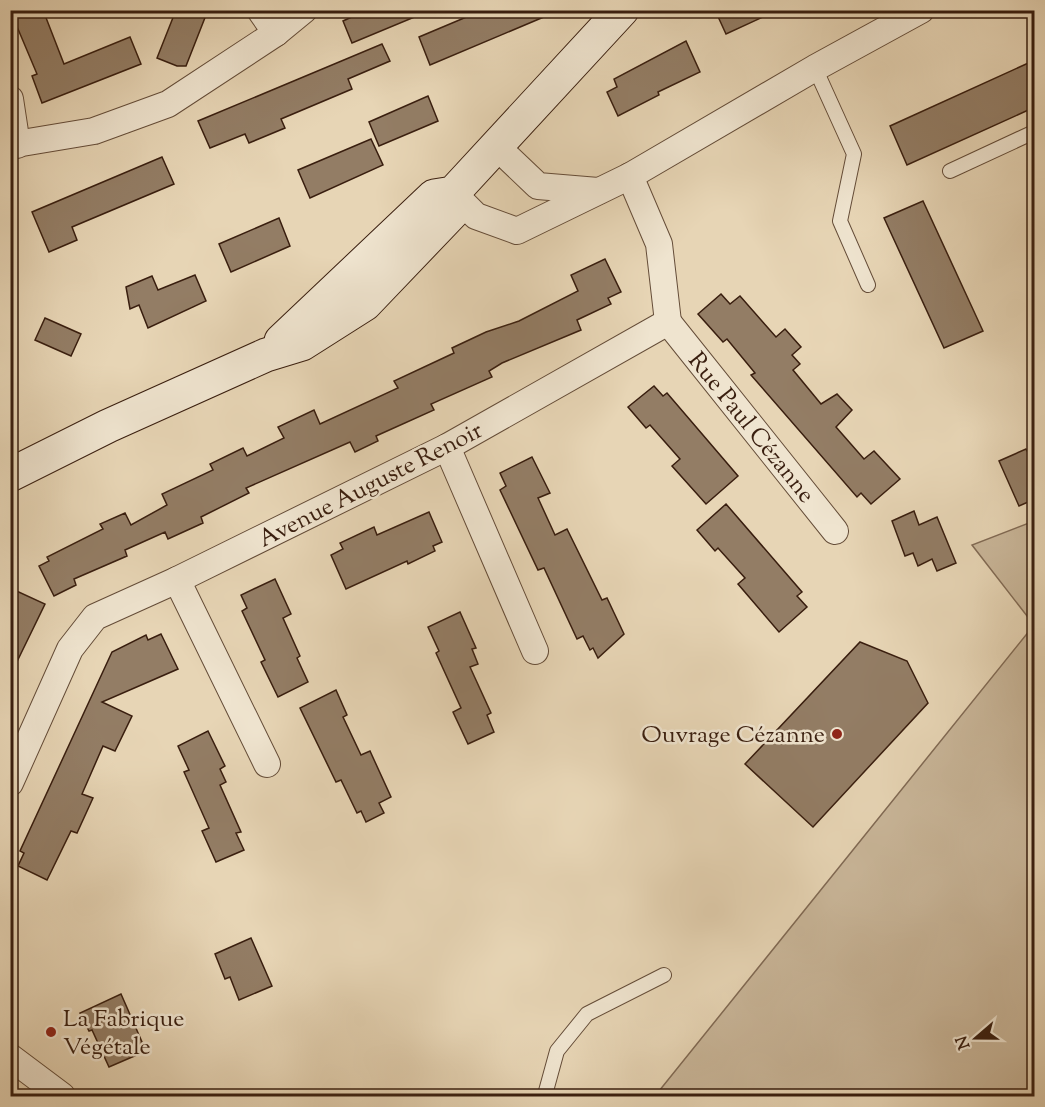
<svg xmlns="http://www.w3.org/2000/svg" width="1045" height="1107" font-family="'Sorts Mill Goudy',serif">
  <rect width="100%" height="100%" fill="#e7d5b5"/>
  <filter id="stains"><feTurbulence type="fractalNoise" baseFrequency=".00333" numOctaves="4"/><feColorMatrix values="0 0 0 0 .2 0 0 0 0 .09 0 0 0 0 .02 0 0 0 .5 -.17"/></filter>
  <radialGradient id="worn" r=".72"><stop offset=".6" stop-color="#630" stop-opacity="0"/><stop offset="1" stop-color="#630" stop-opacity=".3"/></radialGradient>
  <path fill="#c9b699" stroke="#816a54" stroke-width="1.5" d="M1034,521v575h-379l379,-471 -62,-80z"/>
  <g fill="#937d65" stroke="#391e0f" stroke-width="1.5">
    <path d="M10,10h33l21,54 66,-27 11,27 -99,39 -10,-27 5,-2z"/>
    <path d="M176,10h32l-22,56h-9l-20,-8z"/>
    <path d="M355,10h74v1l-77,32 -9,-22 13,-6z"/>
    <path d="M483,10l75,1 -128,54 -11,-28z"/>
    <path d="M715,10h63l-52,24z"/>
    <path d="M686,41l14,31 -42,20 1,3 -41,21 -11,-24 10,-5 -3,-8z"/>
    <path d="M382,44l8,17 -42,18 4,10 -71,30 4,9 -36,15 -4,-9 -35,14 -12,-27z"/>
    <path d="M1035,60v47l-128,58 -17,-39z"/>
    <path d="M428,96l10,25 -59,25 -10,-24z"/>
    <path d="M371,139l12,26 -73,33 -12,-28z"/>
    <path d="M162,157l12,27 -102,43 5,13 -28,12 -17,-40z"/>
    <path d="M923,201l60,130 -39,17 -60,-130z"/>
    <path d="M279,218l11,28 -59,26 -12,-28z"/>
    <path d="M605,259l16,33 -13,6 3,6 -34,16 4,10 -79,33 -13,8 3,6 -61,27 3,6 -58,26 2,5 -23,11 -5,-10 -104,46 3,5 -48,24 2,6 -35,16 -3,-7 -40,18 2,6 -53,23 2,6 -22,11 -15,-30 10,-5 -2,-4 56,-28 -3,-5 25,-11 6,12 36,-20 -5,-11 51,-24 -3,-6 33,-16 4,8 37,-18 -6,-11 36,-17 6,14 78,-36 -4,-7 60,-28 -2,-5 34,-16 33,-11 59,-30 -7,-16z"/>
    <path d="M195,275l11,26 -58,27 -9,-23 -9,4 -4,-22 26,-11 6,14z"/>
    <path d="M721,294l9,10 10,-8 36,41 9,-8 16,18 -9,8 8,9 -7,6 28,34 16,-10 15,16 -16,17 28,32 10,-8 26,28 -29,25 -10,-11 -4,4 -106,-122 4,-2 -28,-34 -4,3 -25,-28z"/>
    <path d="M45,318l36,16 -10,22 -36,-16z"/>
    <path d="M654,386l9,10 4,-3 71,83 -32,28 -34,-38 8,-7 -30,-34 -4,3 -18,-21z"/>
    <path d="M1026,449l9,18v32l-16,7 -20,-45z"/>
    <path d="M532,457l18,36 -12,5 17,37 12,-6 35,71 5,-2 17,36 -26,24 -5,-10 -3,2 -7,-14 -6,3 -33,-71 -6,2 -38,-80 6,-4 -6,-13z"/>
    <path d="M726,504l76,88 -5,4 10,11 -28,25 -41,-48 7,-6 -27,-30 -3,3 -18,-21z"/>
    <path d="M914,511l5,14 18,-8 19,46 -19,8 -5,-12 -14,7 -5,-13 -8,3 -13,-35z"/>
    <path d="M429,512l13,30 -9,4 2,5 -27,13 -1,-3 -61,28 -15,-34 12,-6 -3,-6 34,-16 3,8z"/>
    <path d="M275,579l16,35 -8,4 17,38 -3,2 11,24 -30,15 -17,-35 4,-2 -23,-49 5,-3 -6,-13z"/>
    <path d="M10,588l35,16 -35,72z"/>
    <path d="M460,612l16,36 -4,1 6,15 -8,3 21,46 -4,2 7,17 -26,12 -15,-32 8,-4 -25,-55 3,-2 -11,-24z"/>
    <path d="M161,634l17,35 -76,33 30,14 -17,35 -12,-5 -21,48 11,4 -16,35 -6,-2 -24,49 -29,-14 6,-13 -4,-2 92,-199 34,-17 2,5z"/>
    <path d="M860,642l47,19 21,42 -115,124 -68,-63z"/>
    <path d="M336,690l11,25 -4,2 18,38 9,-4 21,46 -12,6 5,10 -18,9 -5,-11 -4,2 -16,-33 -5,2 -36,-74z"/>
    <path d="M208,731l17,35 -5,3 6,13 -6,3 21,47 -5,1 8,17 -28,12 -14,-31 7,-3 -25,-56 5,-2 -11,-24z"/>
    <path d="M251,938l21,48 -33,14 -9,-23 -5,2 -10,-25z"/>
    <path d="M121,994l25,57 -37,16 -17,-37 -3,1 -9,-18z"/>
  </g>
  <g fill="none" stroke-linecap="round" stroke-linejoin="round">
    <defs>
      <g id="lane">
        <path d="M815,68l39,86 -14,67 28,64"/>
        <path d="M950,171l84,-39"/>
        <path d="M547,1096l-1,-5 11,-40 30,-37 77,-39"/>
      </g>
      <g id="street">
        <path d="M260,10l16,23"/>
        <path d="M10,99l7,46"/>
        <path d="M10,145l84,-14 74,-27 108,-71 28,-23"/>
        <path d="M496,146l42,40 60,5"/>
        <path d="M453,193l23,23 41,15 113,-55 185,-108 106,-58"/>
        <path d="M668,322l167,209"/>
        <path d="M447,447l88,204"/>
        <path d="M177,580l90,184"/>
        <path d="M10,783l60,-134 25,-32 82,-37 270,-133 221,-125 -9,-78 -29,-68"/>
        <path d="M10,1057l52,39"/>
      </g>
      <g id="secondary">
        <path d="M281,341l153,-145 19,-3 169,-183"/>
        <path d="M10,475l98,-49 158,-71 36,-11 63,-40 88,-92v-19"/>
      </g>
    </defs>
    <use href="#lane" stroke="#644c38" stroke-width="16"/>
    <use href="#street" stroke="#644c38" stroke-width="28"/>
    <use href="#secondary" stroke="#391e0f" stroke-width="35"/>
    <use href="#lane" stroke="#efe4cf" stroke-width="14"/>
    <use href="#street" stroke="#efe4cf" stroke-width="26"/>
    <use href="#secondary" stroke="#efe4cf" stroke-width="33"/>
  </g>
  <g fill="#8f2418" stroke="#efe4cf" stroke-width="2">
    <circle cx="837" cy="734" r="6"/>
    <circle cx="51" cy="1032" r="6"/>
  </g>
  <g text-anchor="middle" stroke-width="5" stroke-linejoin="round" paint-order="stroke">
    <g font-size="24" fill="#391e0f" stroke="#efe4cf">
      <text transform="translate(752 427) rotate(51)" y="8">Rue Paul Cézanne</text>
      <text transform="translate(370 484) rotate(-27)" y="8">Avenue Auguste Renoir</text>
    </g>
    <g font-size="24" fill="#391e0f" stroke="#efe4cf" text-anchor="end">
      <text x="825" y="742">Ouvrage Cézanne</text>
      <text x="63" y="1026" text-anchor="start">La Fabrique<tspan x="63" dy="28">Végétale</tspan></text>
    </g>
  </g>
  <rect width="1045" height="1107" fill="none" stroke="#e7d5b5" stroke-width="36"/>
  <rect x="12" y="12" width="1021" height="1083" fill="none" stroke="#391e0f" stroke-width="3"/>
  <rect x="18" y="18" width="1009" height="1071" fill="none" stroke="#391e0f" stroke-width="1.5"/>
  <g transform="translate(976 1038) rotate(250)" stroke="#efe4cf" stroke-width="4.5" paint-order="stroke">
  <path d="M0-4.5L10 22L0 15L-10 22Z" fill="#391e0f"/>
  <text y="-9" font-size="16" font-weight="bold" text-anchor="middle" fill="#391e0f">N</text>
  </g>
  <rect width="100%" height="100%" filter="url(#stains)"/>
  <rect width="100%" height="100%" fill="url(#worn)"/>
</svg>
